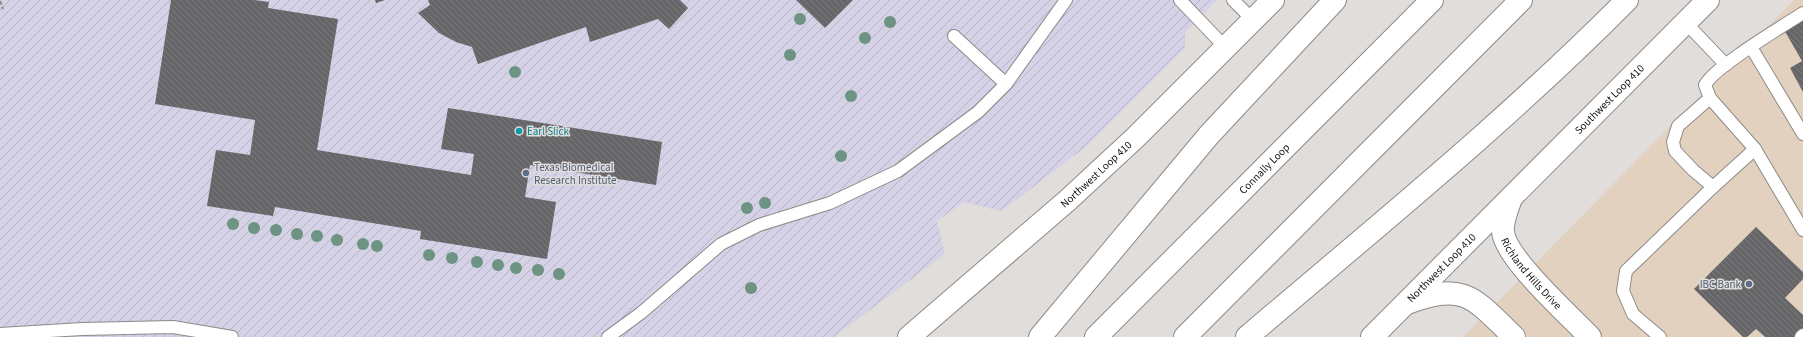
<svg xmlns="http://www.w3.org/2000/svg" width="1803" height="337" font-family="'Source Sans 3',sans-serif">
  <defs>
    <pattern id="industrial-furrows" width="10" height="10" patternUnits="userSpaceOnUse"><rect width="10" height="10" fill="#d5d1e6"/><path d="M-1 1l2-2M0 10L10 0M9 11l2-2" fill="none" stroke="#b6b2c4"/></pattern>
    <pattern id="building-back-hatch" width="6" height="6" patternUnits="userSpaceOnUse"><rect width="6" height="6" fill="#666568"/><path d="M-1 5l2 2M0 0l6 6M5-1l2 2" fill="none" stroke="#7a7a7c"/></pattern>
  </defs>
  <rect width="100%" height="100%" fill="#e0dddb"/>
  <path fill="#e3d1c0" d="M1794,0h9v337h-340z"/>
  <path fill="url(#industrial-furrows)" d="M0,0h1217l-32,33v15l-97,97 -86,66 -38,-9 -27,19 8,33 -111,83h-834z"/>
  <g fill="url(#building-back-hatch)">
    <path d="M171,0h83l15,2 -1,6 70,11 -21,131 154,25 3,-21 -33,-5 7,-41 214,34 -6,43 -126,-20 -5,32 31,5 -9,57 -127,-20 1,-8 -146,-24 -2,9 -66,-10 9,-56 34,5 5,-35 -100,-16z"/>
    <path d="M375,0h10l-9,3z"/>
    <path d="M428,0h252l8,8 -19,21 -11,-10 -68,23 -4,-15 -108,37 -6,-17 -16,-5 -17,-9 -21,-20 12,-8z"/>
    <path d="M796,0h57l-28,28z"/>
    <path d="M1803,17v75l-13,-24 12,-7 -19,-33z"/>
    <path d="M1756,227l47,45v7l-18,19 18,17v22h-38l-9,-8 -9,8h-4l-49,-48z"/>
  </g>
  <g fill="none" stroke-linecap="round" stroke-linejoin="round">
    <defs>
      <g id="lane">
        <path d="M1180,0l46,48"/>
        <path d="M1233,0l20,20"/>
        <path d="M1686,23l40,42"/>
        <path d="M954,36l52,48"/>
        <path d="M1751,47l52,87"/>
        <path d="M1710,98l-32,28 -5,16 2,9 18,19 20,17"/>
        <path d="M1755,149l48,81"/>
        <path d="M0,334l82,-5 91,-2 59,10"/>
        <path d="M608,337l33,-24 80,-69 38,-19 71,-22 68,-32 80,-59 28,-28 60,-84"/>
        <path d="M1660,337l-27,-23 -10,-23 3,-20 87,-84 42,-38 -45,-51 -5,-13c9,-18 78,-59 98,-72"/>
        <path d="M1801,337l2,-2"/>
      </g>
      <g id="secondary">
        <path id="s1" d="M1511,198c-3,10 -9,22 -8,33 1,26 67,85 87,106"/>
        <path d="M1407,303c57,-22 67,-5 107,34"/>
        <path id="s2" d="M909,337l159,-137 68,-63 137,-137"/>
        <path id="s3" d="M1372,337l336,-337"/>
      </g>
      <g id="highway">
        <path d="M1040,337l169,-202 126,-135"/>
        <path id="s4" d="M1096,337l336,-337"/>
        <path d="M1185,337l336,-337"/>
        <path d="M1247,337c129,-110 261,-217 380,-337"/>
      </g>
    </defs>
    <use href="#lane" stroke="#8d8a88" stroke-width="14"/>
    <use href="#secondary" stroke="#8d8a88" stroke-width="24"/>
    <use href="#highway" stroke="#8d8a88" stroke-width="24"/>
    <path stroke="#949291" stroke-width="2.5" stroke-dasharray="4 2" stroke-linecap="butt" d="M0,1l3,8"/>
    <use href="#lane" stroke="#fff" stroke-width="12"/>
    <use href="#secondary" stroke="#fff" stroke-width="22"/>
    <use href="#highway" stroke="#fff" stroke-width="22"/>
  </g>
  <g fill="#6d9382">
    <circle cx="800" cy="19" r="6"/>
    <circle cx="890" cy="22" r="6"/>
    <circle cx="865" cy="38" r="6"/>
    <circle cx="790" cy="55" r="6"/>
    <circle cx="515" cy="72" r="6"/>
    <circle cx="851" cy="96" r="6"/>
    <circle cx="841" cy="156" r="6"/>
    <circle cx="765" cy="203" r="6"/>
    <circle cx="747" cy="208" r="6"/>
    <circle cx="233" cy="224" r="6"/>
    <circle cx="254" cy="228" r="6"/>
    <circle cx="276" cy="230" r="6"/>
    <circle cx="297" cy="234" r="6"/>
    <circle cx="317" cy="236" r="6"/>
    <circle cx="337" cy="240" r="6"/>
    <circle cx="363" cy="244" r="6"/>
    <circle cx="377" cy="246" r="6"/>
    <circle cx="429" cy="255" r="6"/>
    <circle cx="452" cy="258" r="6"/>
    <circle cx="477" cy="262" r="6"/>
    <circle cx="498" cy="265" r="6"/>
    <circle cx="516" cy="268" r="6"/>
    <circle cx="538" cy="270" r="6"/>
    <circle cx="559" cy="274" r="6"/>
    <circle cx="751" cy="288" r="6"/>
  </g>
  <circle fill="#0f9aa8" stroke="#e0dddb" stroke-width="1.5" cx="519" cy="131" r="4"/>
  <g fill="#5c6f8a" stroke="#e0dddb" stroke-width="1.5">
    <circle cx="526" cy="173" r="4"/>
    <circle cx="1749" cy="284" r="4"/>
  </g>
  <g text-anchor="middle" stroke-width="3" stroke-linejoin="round" paint-order="stroke">
    <g font-size="11" fill="#121110" stroke="#e0dddb">
      <text dy="4" stroke="none"><textPath href="#s3" startOffset="336">Southwest Loop 410</textPath></text>
      <text dy="4" stroke="none"><textPath href="#s4" startOffset="238">Connally Loop</textPath></text>
      <text dy="4" stroke="none"><textPath href="#s2" startOffset="248">Northwest Loop 410</textPath></text>
      <text dy="4" stroke="none"><textPath href="#s3" startOffset="98">Northwest Loop 410</textPath></text>
      <text dy="4" stroke="none"><textPath href="#s1" startOffset="86">Richland Hills Drive</textPath></text>
    </g>
    <g font-size="11" fill="#0d838f" stroke="#e0dddb" text-anchor="start">
      <text x="527" y="135">Earl Slick</text>
    </g>
    <g font-size="11" fill="#4e5e75" stroke="#e0dddb" text-anchor="start">
      <text x="534" y="171">Texas Biomedical<tspan x="534" dy="13">Research Institute</tspan></text>
      <text x="1741" y="288" text-anchor="end">IBC Bank</text>
    </g>
  </g>
</svg>
